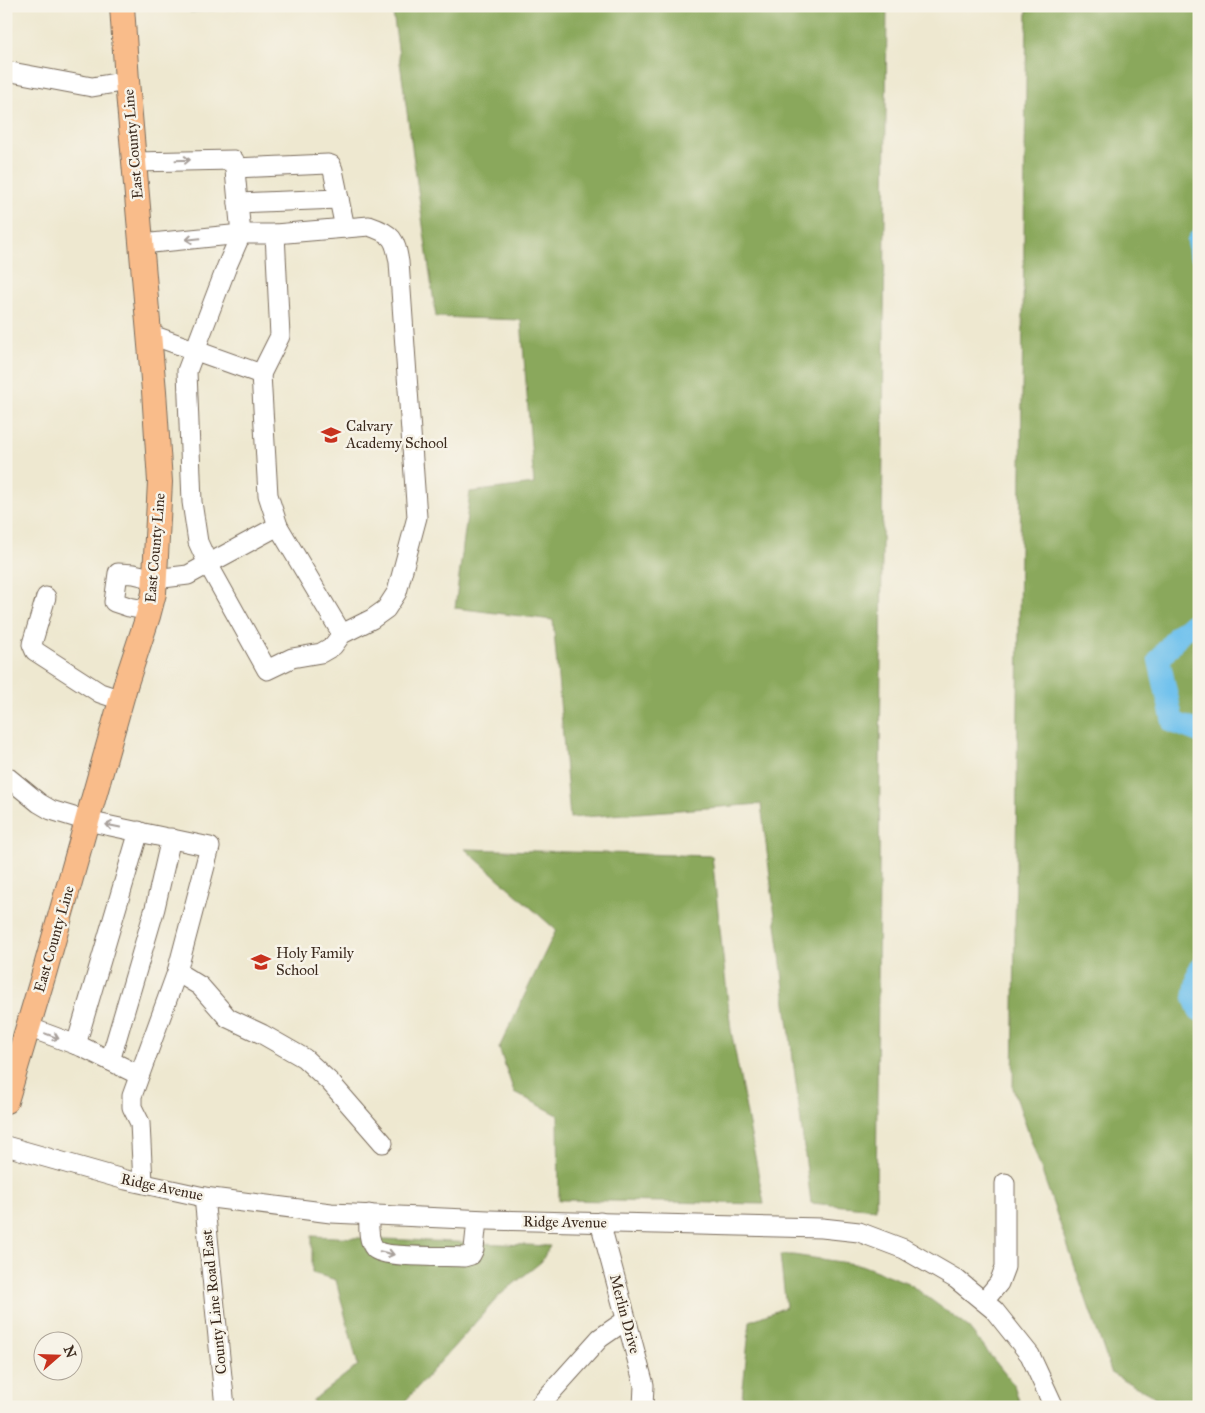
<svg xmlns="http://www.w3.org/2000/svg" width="1205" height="1413" font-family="'IM FELL Great Primer',serif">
  <rect width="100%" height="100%" fill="#f7f3e8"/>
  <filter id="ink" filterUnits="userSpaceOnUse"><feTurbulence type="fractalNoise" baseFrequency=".02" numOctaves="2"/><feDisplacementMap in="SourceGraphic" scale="10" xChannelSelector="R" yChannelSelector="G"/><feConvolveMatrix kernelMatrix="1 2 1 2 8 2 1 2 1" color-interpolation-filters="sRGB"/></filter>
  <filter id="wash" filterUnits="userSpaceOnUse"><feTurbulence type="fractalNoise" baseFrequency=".0096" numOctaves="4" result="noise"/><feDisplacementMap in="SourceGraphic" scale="20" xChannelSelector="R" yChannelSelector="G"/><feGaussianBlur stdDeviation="1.12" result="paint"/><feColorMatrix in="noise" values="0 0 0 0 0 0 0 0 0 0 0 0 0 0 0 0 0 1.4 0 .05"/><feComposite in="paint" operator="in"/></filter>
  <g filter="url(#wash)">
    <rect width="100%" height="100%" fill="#eee8d0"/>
    <g fill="#8aa85b" stroke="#62693c">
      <path d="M198,6h66l-74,6z"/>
      <path d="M392,6h495l-11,1203 -65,-6 -50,-399 -191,14 -17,-198 -98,-12 15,-116 64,-8 -13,-164 -85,-3z"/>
      <path d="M1027,6h172v1401h-25l-62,-33 -99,-286z"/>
      <path d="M465,849l247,7 19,174 33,174 -205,-4 -1,-85 -44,-23 -15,-44 57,-118z"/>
      <path d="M312,1236l238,10 -9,16 -41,33 -100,112h-86l-1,-7 45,-35 -22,-85 -24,-7z"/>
      <path d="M780,1255h13l68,10 47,18 59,43 47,59 7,22h-280l9,-86 36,-14z"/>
    </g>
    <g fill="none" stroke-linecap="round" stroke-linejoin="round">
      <g stroke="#72c2ed" stroke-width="22">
        <path d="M1199,240l-1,1 1,11"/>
        <path d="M1199,620l-20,14 -20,26 14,62 26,10"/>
        <path d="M1199,969l-5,29 5,12"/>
      </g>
    </g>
  </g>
  <g filter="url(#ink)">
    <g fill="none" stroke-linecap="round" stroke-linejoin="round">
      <defs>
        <g id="minor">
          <path d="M6,71l86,16 35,-6"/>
          <path d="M134,162l100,-2 7,74 -14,32 -40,105 5,131 6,40 10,22 70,-38 -10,-31 -7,-121"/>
          <path d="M235,168l93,-4 3,1 2,5 12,58"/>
          <path d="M238,203l101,-4"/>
          <path d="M142,244l99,-10h34l5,102 -19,38 -112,-40"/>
          <path d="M278,526l64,108"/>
          <path d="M46,597l-14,47 3,7 65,42 21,7"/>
          <path d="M150,611l-21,-4 -15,-5 4,-29 16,1 21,5 33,-4 20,-11 59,106 25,-12 29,-5 12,-7 9,-12 30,-15 14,-10 11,-17 20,-75 -18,-255c-4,-23 -6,-28 -30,-36l-94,8"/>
          <path d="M6,776l33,27 12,7 36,11 123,26 -33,125 -45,124v11l8,16 3,60"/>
          <path d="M177,972l23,14 28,32 34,16 42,24 26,24 53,61"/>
          <path d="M28,1027l54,20 57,28"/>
          <path d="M76,1045l63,-214"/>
          <path d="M110,1061l45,-153 16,-70"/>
          <path d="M6,1146l120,34 78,17 127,16 157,7 334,8 37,4 45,17 52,30 38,31 36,45 24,52"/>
          <path d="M204,1197l21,210"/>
          <path d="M369,1214c0,11 -2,26 6,35 8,9 73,7 89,8l7,-2 3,-6 3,-29"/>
          <path d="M600,1222l44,163 -1,22"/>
          <path d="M984,1301l15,-18 6,-16v-84"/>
          <path d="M538,1407l62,-69 26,-18"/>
        </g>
        <path id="major" d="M6,1101l39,-131 81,-287 22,-67 6,-23 6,-111 -6,-91 -27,-310 -5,-75"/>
      </defs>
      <use href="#minor" stroke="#7a6c5c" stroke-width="21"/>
      <use href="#major" stroke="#7a6c5c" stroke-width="26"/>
      <use href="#minor" stroke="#fff" stroke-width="19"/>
      <use href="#major" stroke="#f9bc8a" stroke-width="24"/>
    </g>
    <defs><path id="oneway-shaft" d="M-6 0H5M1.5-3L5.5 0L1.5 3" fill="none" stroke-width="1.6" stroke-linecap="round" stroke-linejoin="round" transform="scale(1.25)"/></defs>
    <g stroke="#a79f9a">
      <use href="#oneway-shaft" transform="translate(183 160) rotate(-2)"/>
      <use href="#oneway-shaft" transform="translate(193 239) rotate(174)"/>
      <use href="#oneway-shaft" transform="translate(113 826) rotate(-169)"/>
      <use href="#oneway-shaft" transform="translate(52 1036) rotate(21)"/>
      <use href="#oneway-shaft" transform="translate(387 1253) rotate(13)"/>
    </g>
  </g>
  <defs>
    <symbol id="school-bare" viewBox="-9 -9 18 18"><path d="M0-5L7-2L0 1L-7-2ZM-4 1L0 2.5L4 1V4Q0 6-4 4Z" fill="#c8321e" stroke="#f7f3e8" stroke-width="2.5" paint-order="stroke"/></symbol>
  </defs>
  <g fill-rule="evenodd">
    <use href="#school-bare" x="317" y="421" width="28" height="28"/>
    <use href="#school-bare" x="247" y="948" width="28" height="28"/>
  </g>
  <g text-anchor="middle" stroke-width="5" stroke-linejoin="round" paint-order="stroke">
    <g font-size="15" fill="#3b2a1e" stroke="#f7f3e8">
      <text transform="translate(133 144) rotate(-95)" y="5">East County Line</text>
      <text transform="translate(155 548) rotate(-85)" y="5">East County Line</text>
      <text transform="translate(54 939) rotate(-74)" y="5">East County Line</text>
      <text transform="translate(162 1187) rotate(12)" y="5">Ridge Avenue</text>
      <text transform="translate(565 1222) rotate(1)" y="5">Ridge Avenue</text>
      <text transform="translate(214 1302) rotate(-96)" y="5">County Line Road East</text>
      <text transform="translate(625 1314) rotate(75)" y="5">Merlin Drive</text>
    </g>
    <g font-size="15" fill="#3b2a1e" stroke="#f7f3e8" text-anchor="start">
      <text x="346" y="431">Calvary<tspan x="346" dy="17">Academy School</tspan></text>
      <text x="276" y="958">Holy Family<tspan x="276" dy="17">School</tspan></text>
    </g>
  </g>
  <rect width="1205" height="1413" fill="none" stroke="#f7f3e8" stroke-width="25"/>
  <g transform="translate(58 1356) rotate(70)"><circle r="24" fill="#f7f3e8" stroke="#aca397"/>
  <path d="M0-4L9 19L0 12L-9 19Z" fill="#c8321e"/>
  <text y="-8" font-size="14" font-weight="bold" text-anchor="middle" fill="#3b2a1e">N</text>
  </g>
</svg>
